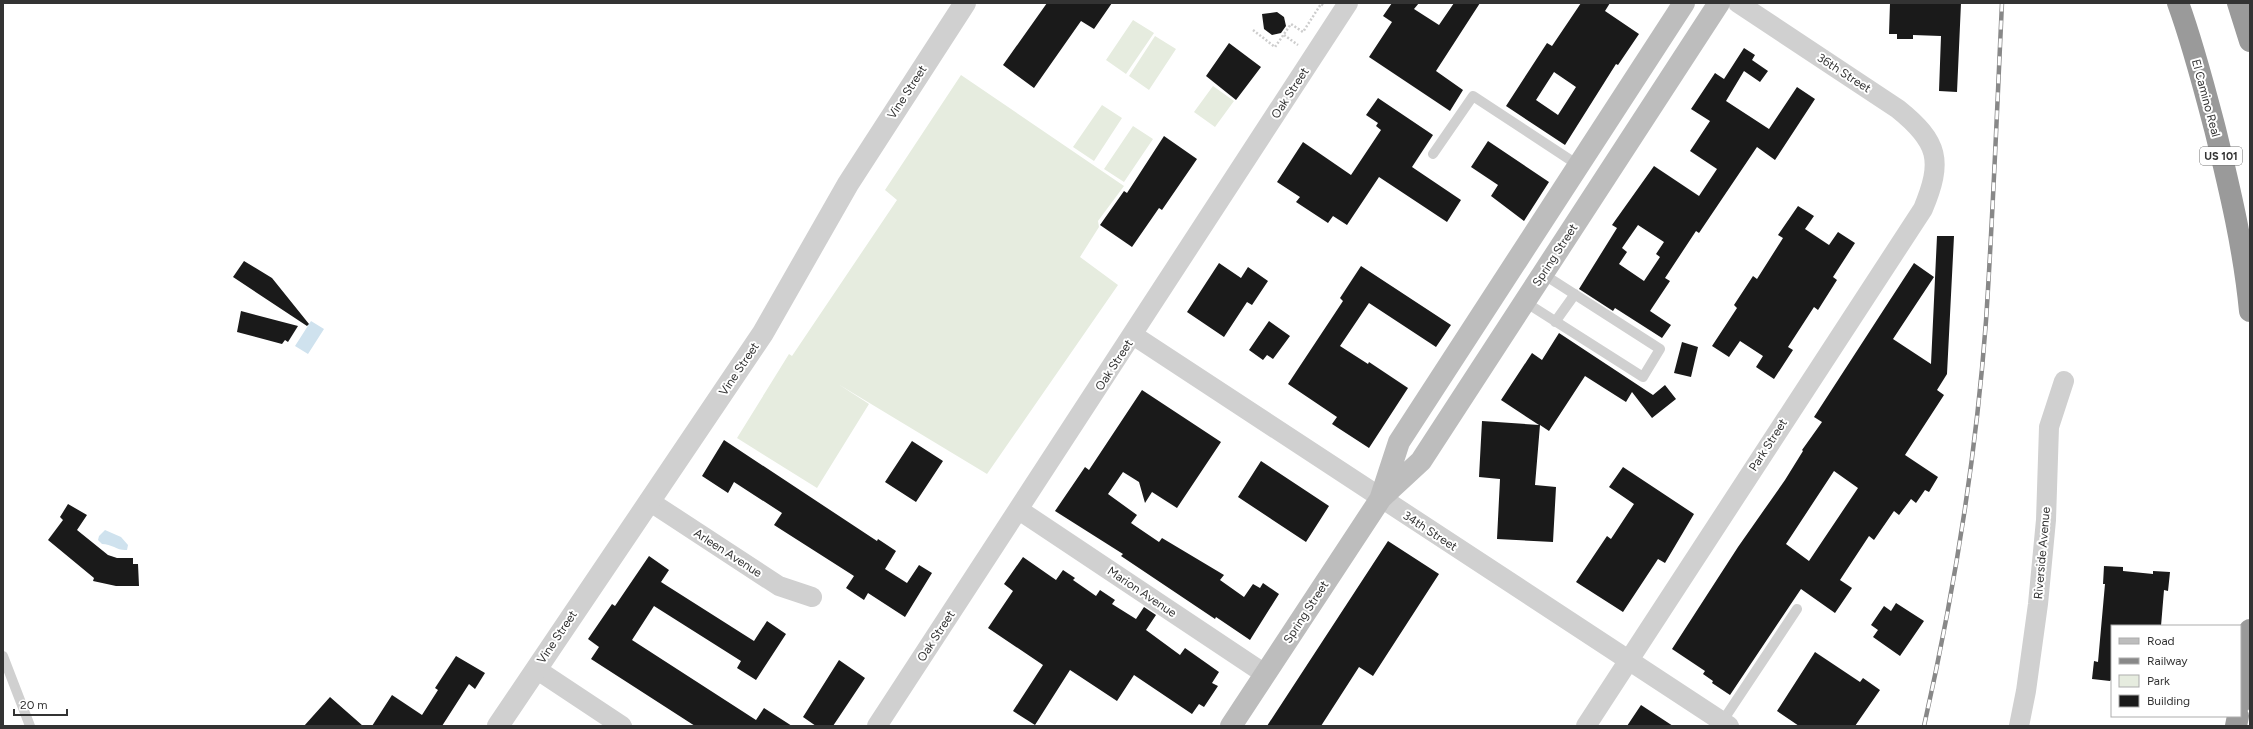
<svg xmlns="http://www.w3.org/2000/svg" width="2253" height="729" font-family="Figtree,sans-serif">
	<rect width="100%" height="100%" fill="#fff"/>
	<path fill="#e6ecdf" d="M1133,20L1154,33L1126,74L1106,60Z
		M1155,36L1176,49L1149,90L1129,76Z
		M961,75L1124,186L1098,221L1099,227L1080,257L1118,285L987,474L838,384L869,404L817,488L737,438L789,354L792,356L897,200L885,190Z
		M1213,86L1234,101L1215,127L1194,112Z
		M1102,105L1122,118L1094,161L1073,147Z
		M1133,126L1153,139L1124,182L1104,169Z"/>
	<path fill="#cfe2ee" d="M311,321L324,329L308,354L295,346Z
		M105,530L121,537L128,545L127,550C118,551 112,544 102,544L98,540L99,536Z"/>
	<path fill="#1a1a1a" fill-rule="evenodd" d="M1047,3H1112L1094,29L1081,21L1034,88L1003,65Z
		M1392,3H1419L1414,9L1439,25L1454,3H1480L1436,71L1463,90L1450,111L1369,57L1392,22L1383,16Z
		M1581,3H1610L1605,11L1639,34L1618,65L1616,64L1565,145L1506,106L1547,43L1552,46ZM1554,72L1576,87L1558,115L1536,100Z
		M1890,3H1961L1957,92L1939,91L1941,36L1913,35V39H1897V34H1889Z
		M1277,12L1284,17L1286,26L1281,33L1272,35L1264,29L1262,14Z
		M1229,43L1261,67L1236,100L1206,76Z
		M1744,48L1755,55L1752,60L1768,71L1760,82L1744,71L1726,101L1769,129L1797,87L1815,99L1775,160L1757,147L1699,233L1696,231L1665,278L1670,281L1650,311L1671,325L1662,338L1615,308L1613,311L1579,289L1617,228L1612,225L1654,166L1699,196L1717,169L1690,151L1710,121L1691,109L1715,73L1724,79ZM1638,225L1664,242L1656,254L1660,257L1644,281L1619,264L1627,252L1622,248Z
		M1378,98L1433,135L1412,167L1461,200L1447,222L1379,177L1347,225L1333,216L1328,223L1296,202L1300,197L1277,182L1303,142L1351,175L1381,130L1376,126L1378,123L1366,115Z
		M1164,136L1197,159L1162,210L1159,208L1132,247L1100,225L1124,191L1127,193Z
		M1488,141L1549,182L1524,221L1491,196L1498,185L1471,167Z
		M1798,206L1814,216L1805,229L1829,245L1838,232L1855,243L1833,277L1837,280L1818,310L1814,307L1788,347L1793,350L1774,379L1756,367L1763,356L1740,341L1729,357L1712,346L1737,308L1734,305L1753,276L1757,279L1783,238L1778,235Z
		M1937,236H1954L1947,374L1937,390L1944,395L1905,455L1938,477L1929,492L1925,490L1916,503L1911,499L1899,515L1894,511L1874,540L1869,536L1840,580L1852,588L1835,613L1801,589L1730,695L1712,683L1713,681L1703,674L1705,671L1672,649L1738,547L1785,480L1803,451L1802,450L1822,422L1814,417L1914,263L1934,277L1893,339L1931,364ZM1834,471L1858,488L1809,561L1786,544Z
		M244,261L272,278L309,324L307,326L233,277Z
		M1219,263L1241,278L1248,267L1268,281L1252,305L1247,302L1224,337L1187,312Z
		M1361,266L1451,325L1436,347L1369,303L1340,346L1368,364L1369,362L1408,388L1369,448L1332,424L1337,417L1288,384L1343,301L1340,298Z
		M241,311L298,326L288,342L285,340L282,344L237,332Z
		M1269,321L1290,336L1273,359L1267,355L1263,360L1249,350Z
		M1559,333L1653,395L1665,385L1676,399L1652,418L1632,392L1626,402L1585,376L1549,431L1540,425L1535,485L1556,487L1553,542L1497,539L1500,479L1479,477L1482,421L1539,425L1501,400L1532,353L1542,360Z
		M1682,342L1698,347L1691,377L1674,373Z
		M1142,390L1221,442L1177,508L1152,492L1145,503L1139,482L1123,472L1108,494L1137,515L1131,523L1159,542L1162,538L1224,575L1220,580L1244,597L1253,584L1260,588L1263,583L1279,594L1250,640L1216,617L1215,619L1121,556L1123,554L1055,511L1085,467L1089,470Z
		M724,440L877,541L878,539L896,551L885,569L907,583L919,565L932,573L905,617L868,593L864,600L846,588L854,576L774,525L782,513L734,482L728,493L702,476Z
		M912,441L943,461L916,502L885,482Z
		M1261,461L1329,506L1306,542L1238,497Z
		M1623,467L1694,514L1665,563L1658,559L1623,612L1576,582L1607,536L1611,539L1634,504L1609,487Z
		M68,504L87,515L77,530L108,555L117,558H133V564H138L139,586H116L93,581L94,578L48,540L63,520L60,517Z
		M1388,541L1439,574L1373,676L1359,667L1321,726H1267Z
		M649,556L669,570L661,582L754,641L767,621L786,634L756,680L737,668L741,661L654,606L632,640L756,720L764,708L792,726H695L591,659L599,647L588,639L612,604L615,606Z
		M1023,557L1056,580L1063,570L1075,578L1073,580L1096,596L1100,590L1115,600L1112,604L1136,619L1144,607L1156,615L1146,630L1180,655L1185,648L1219,672L1212,683L1218,686L1204,707L1199,704L1192,714L1134,675L1117,701L1070,670L1035,725L1013,711L1043,665L988,628L1013,591L1004,584Z
		M2104,566L2123,567V571L2153,574V571L2170,572L2168,591L2164,590L2161,626H2112V679L2110,681L2092,679L2094,661L2098,662L2105,584H2103Z
		M1896,603L1924,621L1900,656L1873,637L1878,630L1871,625L1884,606L1891,611Z
		M1815,652L1860,682L1863,678L1880,690L1855,726H1799L1777,711Z
		M456,656L485,673L475,689L469,684L442,726H372L392,695L422,715L438,690L435,688Z
		M839,660L865,678L833,726H816L803,717Z
		M330,697L363,726H304Z
		M1641,705L1673,726H1627Z"/>
	<g fill="none" stroke-linecap="round" stroke-linejoin="round">
		<path stroke="#cdcdcd" stroke-width="2.5" stroke-dasharray="2 2" stroke-linecap="butt" d="M1253,30L1275,47L1291,24L1303,32L1321,4L1324,6
			M1284,35L1298,45"/>
		<path stroke="#d0d0d0" stroke-width="10" d="M1433,154L1473,96L1578,165
			M1525,302L1643,377L1660,349L1543,274
			M1555,322L1575,294
			M3,656L30,726
			M1722,722L1797,609"/>
		<path stroke="#d0d0d0" stroke-width="20" d="M1133,335L1729,726
			M649,501L779,586L812,597
			M1019,510L1265,674
			M536,669L622,726
			M877,726L1348,3
			M1586,726L1923,209C1943,161 1939,142 1898,109L1738,3
			M2019,726L2026,691L2038,604L2046,520L2049,427L2064,381"/>
		<path stroke="#d0d0d0" stroke-width="22" d="M498,726L763,333L848,184L965,3"/>
		<path stroke="#bdbdbd" stroke-width="22" d="M1381,497L1399,442L1684,3
			M1231,726L1381,498L1421,461L1719,3"/>
		<path stroke="#9a9a9a" stroke-width="22" d="M2178,3C2193,44 2204,87 2215,129C2230,190 2244,249 2250,311
			M2238,3L2250,41
			M2240,703L2250,630
			M2236,726L2238,716"/>
		<g stroke="#888" stroke-width="4.5">
			<path id="rail" d="M1924,726C1954,593 1976,457 1986,321C1993,215 1997,109 2002,3"/>
		</g>
		<use href="#rail" stroke="#fff" stroke-width="3" stroke-dasharray="9" stroke-linecap="butt"/>
	</g>
	<g text-anchor="middle" dominant-baseline="central" stroke-width="4" stroke-linejoin="round" paint-order="stroke">
		<rect fill="#fff" stroke="#707070" stroke-width="1" x="2200" y="147" width="42" height="18" rx="3"/>
		<g font-size="11" font-weight="bold" fill="#333">
			<text x="2221" y="156">US 101</text>
		</g>
		<g font-size="12" fill="#333" stroke="#fff">
			<text transform="translate(1844 73) rotate(33)">36th Street</text>
			<text transform="translate(907 92) rotate(-57)">Vine Street</text>
			<text transform="translate(1290 93) rotate(-57)">Oak Street</text>
			<text transform="translate(2206 98) rotate(75)">El Camino Real</text>
			<text transform="translate(1555 255) rotate(-57)">Spring Street</text>
			<text transform="translate(1114 365) rotate(-57)">Oak Street</text>
			<text transform="translate(739 369) rotate(-56)">Vine Street</text>
			<text transform="translate(1768 445) rotate(-57)">Park Street</text>
			<text transform="translate(1430 531) rotate(33)">34th Street</text>
			<text transform="translate(728 553) rotate(33)">Arleen Avenue</text>
			<text transform="translate(2042 553) rotate(-85)">Riverside Avenue</text>
			<text transform="translate(1142 592) rotate(34)">Marion Avenue</text>
			<text transform="translate(1306 612) rotate(-57)">Spring Street</text>
			<text transform="translate(936 636) rotate(-57)">Oak Street</text>
			<text transform="translate(557 637) rotate(-56)">Vine Street</text>
		</g>
	</g>
	<rect width="2253" height="729" fill="none" stroke="#333333" stroke-width="8"/>
	<rect x="2111" y="625" width="130" height="92" fill="#ffffff" stroke="#adadad"/>
	<rect x="2119" y="638" width="20" height="6" fill="#bdbdbd" stroke="#adadad"/>
	<text x="2147" y="645" font-size="12" fill="#333333">Road</text>
	<rect x="2119" y="658" width="20" height="6" fill="#888888" stroke="#adadad"/>
	<text x="2147" y="665" font-size="12" fill="#333333">Railway</text>
	<rect x="2119" y="675" width="20" height="12" fill="#e6ecdf" stroke="#adadad"/>
	<text x="2147" y="685" font-size="12" fill="#333333">Park</text>
	<rect x="2119" y="695" width="20" height="12" fill="#1a1a1a" stroke="#adadad"/>
	<text x="2147" y="705" font-size="12" fill="#333333">Building</text>
	<path d="M14 709v6h53v-6" fill="none" stroke="#333333" stroke-width="2"/>
	<text x="20" y="709" font-size="12" fill="#333333" stroke="#ffffff" stroke-width="3" paint-order="stroke">20 m</text>
</svg>
